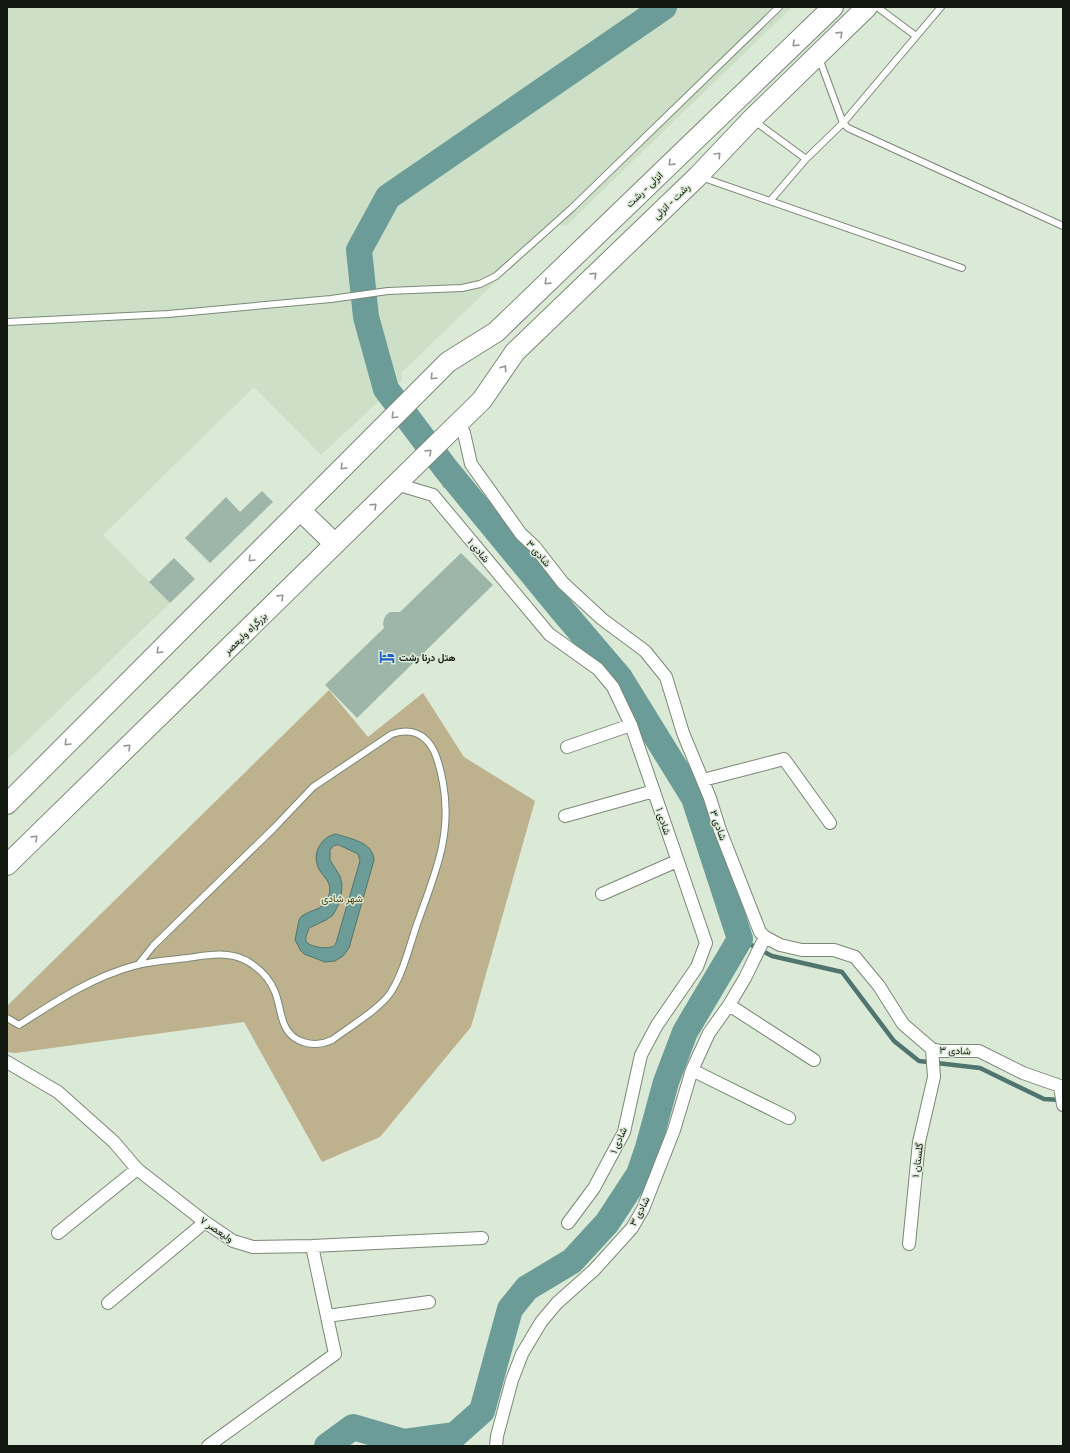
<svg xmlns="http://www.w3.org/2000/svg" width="1070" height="1453" font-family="'Golos Text',Vazirmatn,sans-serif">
	<rect width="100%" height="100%" fill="#dbead7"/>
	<path fill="#cde0c7" d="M7,7H792L566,226L556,224L401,373L402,380L321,455L254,387L103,535L170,603L7,760Z"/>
	<path fill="#beb18e" d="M329,690L368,737L423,693L464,757L535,801L471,1027L380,1137L322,1162L244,1022L15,1053L7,1052V1006Z"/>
	<path fill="#6b9c97" stroke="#50746e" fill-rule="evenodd" d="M336,834C351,839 373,842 374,860L349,948L343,956L335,961L325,962L304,954L301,951L295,940L299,920L301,917C310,909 323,911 328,898C335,880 320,877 317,864C313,851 323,836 336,834ZM336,845H339L358,854L360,861L336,943C334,946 335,946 331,947C326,949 308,947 306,941C305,937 308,932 309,928L326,920L333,915L341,900L342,884L340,876L330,860V850L333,846Z"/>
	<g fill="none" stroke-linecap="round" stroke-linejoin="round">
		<path stroke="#50746e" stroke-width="4.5" d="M740,939L772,956L842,972L894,1041L919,1061L980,1068L1044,1099L1061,1100"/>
		<path stroke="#6b9c97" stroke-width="26" d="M327,1446L353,1427L404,1442L455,1435L482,1411L510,1309L527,1288L572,1261L607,1223L639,1174L648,1148L666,1082L685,1032L740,939L694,798L620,678L562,610L446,469L386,389L366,317L359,250L388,197L664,7"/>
	</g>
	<path fill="#9eb5a9" d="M262,491L273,502L210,563L185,538L226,497L240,512Z
		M461,553L493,585L357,718L325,685L384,628L383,624L384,619L386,615L390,612H400Z
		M174,558L195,579L170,603L149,582Z"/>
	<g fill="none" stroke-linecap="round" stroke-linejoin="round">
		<g stroke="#7b8877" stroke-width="8">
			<path id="service" d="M877,7L916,36
				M819,58L843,123L848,128L1063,226
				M753,120L806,159
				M701,177L962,268
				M770,201L806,159L843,123L941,7
				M7,322L168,314L331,299L388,291L462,288L480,284L496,276L572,208L779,7
				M7,1018L19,1025C56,1001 94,976 137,965C153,961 171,960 188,958C208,955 228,951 247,961C259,968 270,979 275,992C279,1002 280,1014 284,1024C292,1044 315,1048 332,1040C348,1028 381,1008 391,992C403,973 409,948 416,927C433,878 453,837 443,783C441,772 439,762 434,751C425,733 410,728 392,734L313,787L274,828L153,946L138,965"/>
		</g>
		<g stroke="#7b8877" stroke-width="14">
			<path id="minor" d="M459,423L464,433L471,464L521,534L535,547L563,583L602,619L645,651L666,677L683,733L710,798L720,830L760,932L765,937L780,945L802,950H834L855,957L879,986L903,1024L932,1049L940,1051H979L1023,1073L1060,1086L1063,1105
				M396,484L433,495L549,634L598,669L613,687L631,725L706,943L697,967L657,1025L641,1055L624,1132L594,1188L568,1223
				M567,747L631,725
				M703,780L784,759L830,823
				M565,816L654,791
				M602,894L677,861
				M729,1005L814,1060
				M7,1062L58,1092L114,1142L137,1169L205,1222L233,1241L253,1247L312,1246L482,1238
				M692,1070L789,1118
				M58,1233L137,1169
				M909,1244L919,1142L934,1077L932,1049
				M108,1303L205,1222
				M327,1316L429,1302
				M208,1446L335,1354L312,1246
				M496,1446L497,1436L512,1380L522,1354L541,1322L557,1303L594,1270L632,1228L643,1209L674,1130L692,1070L709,1033L729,1005L745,978L765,937"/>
		</g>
		<g stroke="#7b8877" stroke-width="22">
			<path id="trunk" d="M300,510L335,544
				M7,804L448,362L496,332L833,7
				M7,865L482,400L515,352L698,176L752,119L867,7"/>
		</g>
		<path stroke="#8f9a8b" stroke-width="2.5" stroke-dasharray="1 3" stroke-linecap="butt" d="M443,487L462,471"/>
		<use href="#service" stroke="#fff" stroke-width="6"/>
		<use href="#minor" stroke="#fff" stroke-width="12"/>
		<use href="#trunk" stroke="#fff" stroke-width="20"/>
	</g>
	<defs><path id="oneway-chevron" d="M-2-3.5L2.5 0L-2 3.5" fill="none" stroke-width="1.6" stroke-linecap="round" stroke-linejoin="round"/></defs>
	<g stroke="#949793">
		<use href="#oneway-chevron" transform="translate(840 34) rotate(-44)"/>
		<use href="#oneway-chevron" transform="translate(795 44) rotate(136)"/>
		<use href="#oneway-chevron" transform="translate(718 155) rotate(-46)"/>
		<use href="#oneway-chevron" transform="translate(671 163) rotate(136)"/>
		<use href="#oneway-chevron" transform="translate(594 275) rotate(-44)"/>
		<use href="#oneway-chevron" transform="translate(547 282) rotate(136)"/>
		<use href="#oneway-chevron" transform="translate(504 368) rotate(-56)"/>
		<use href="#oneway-chevron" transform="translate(433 377) rotate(135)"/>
		<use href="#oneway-chevron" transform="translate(394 416) rotate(135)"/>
		<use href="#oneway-chevron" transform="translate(429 452) rotate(-44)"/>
		<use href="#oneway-chevron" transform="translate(343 467) rotate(135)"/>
		<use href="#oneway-chevron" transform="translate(374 506) rotate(-44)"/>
		<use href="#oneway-chevron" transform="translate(251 559) rotate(135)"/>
		<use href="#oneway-chevron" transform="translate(281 597) rotate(-44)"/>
		<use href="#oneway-chevron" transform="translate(159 651) rotate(135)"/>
		<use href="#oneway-chevron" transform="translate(67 743) rotate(135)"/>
		<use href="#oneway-chevron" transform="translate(128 747) rotate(-44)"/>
		<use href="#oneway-chevron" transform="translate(35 838) rotate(-44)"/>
	</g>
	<defs>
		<g id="hotel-bare" transform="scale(1.2)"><path d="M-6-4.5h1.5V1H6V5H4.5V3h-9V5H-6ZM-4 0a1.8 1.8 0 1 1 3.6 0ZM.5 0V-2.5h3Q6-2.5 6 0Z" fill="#1c5eca" stroke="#dbead7" stroke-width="2.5" paint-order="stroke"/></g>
	</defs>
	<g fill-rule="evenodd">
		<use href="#hotel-bare" x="387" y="657"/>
	</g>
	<g text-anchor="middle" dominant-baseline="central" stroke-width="3" stroke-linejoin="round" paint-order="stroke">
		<g font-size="10" fill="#121710" stroke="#dbead7">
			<text transform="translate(644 189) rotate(-44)">انزلی - رشت</text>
			<text transform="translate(671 201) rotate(-44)">رشت - انزلی</text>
			<text transform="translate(479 550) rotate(50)">شادی ۱</text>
			<text transform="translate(539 553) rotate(49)">شادی ۳</text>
			<text transform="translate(245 633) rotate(-44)">بزرگراه ولیعصر</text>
			<text transform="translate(664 821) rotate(72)">شادی ۱</text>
			<text transform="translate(719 825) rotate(71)">شادی ۳</text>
			<text transform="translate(955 1050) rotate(2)">شادی ۳</text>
			<text transform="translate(618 1140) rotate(-66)">شادی ۱</text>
			<text transform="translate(917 1160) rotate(-83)">گلستان ۱</text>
			<text transform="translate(639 1211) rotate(-62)">شادی ۳</text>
			<text transform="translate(217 1229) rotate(34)">ولیعصر ۷</text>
		</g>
		<g font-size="10" font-weight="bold" fill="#121710" stroke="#dbead7" text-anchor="start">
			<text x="399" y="657">هتل درنا رشت</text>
		</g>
		<g font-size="10" fill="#504011" stroke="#dbead7">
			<text x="342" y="898">شهر شادی</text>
		</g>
	</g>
	<rect width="1070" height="1453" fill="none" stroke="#121710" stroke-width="16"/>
</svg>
